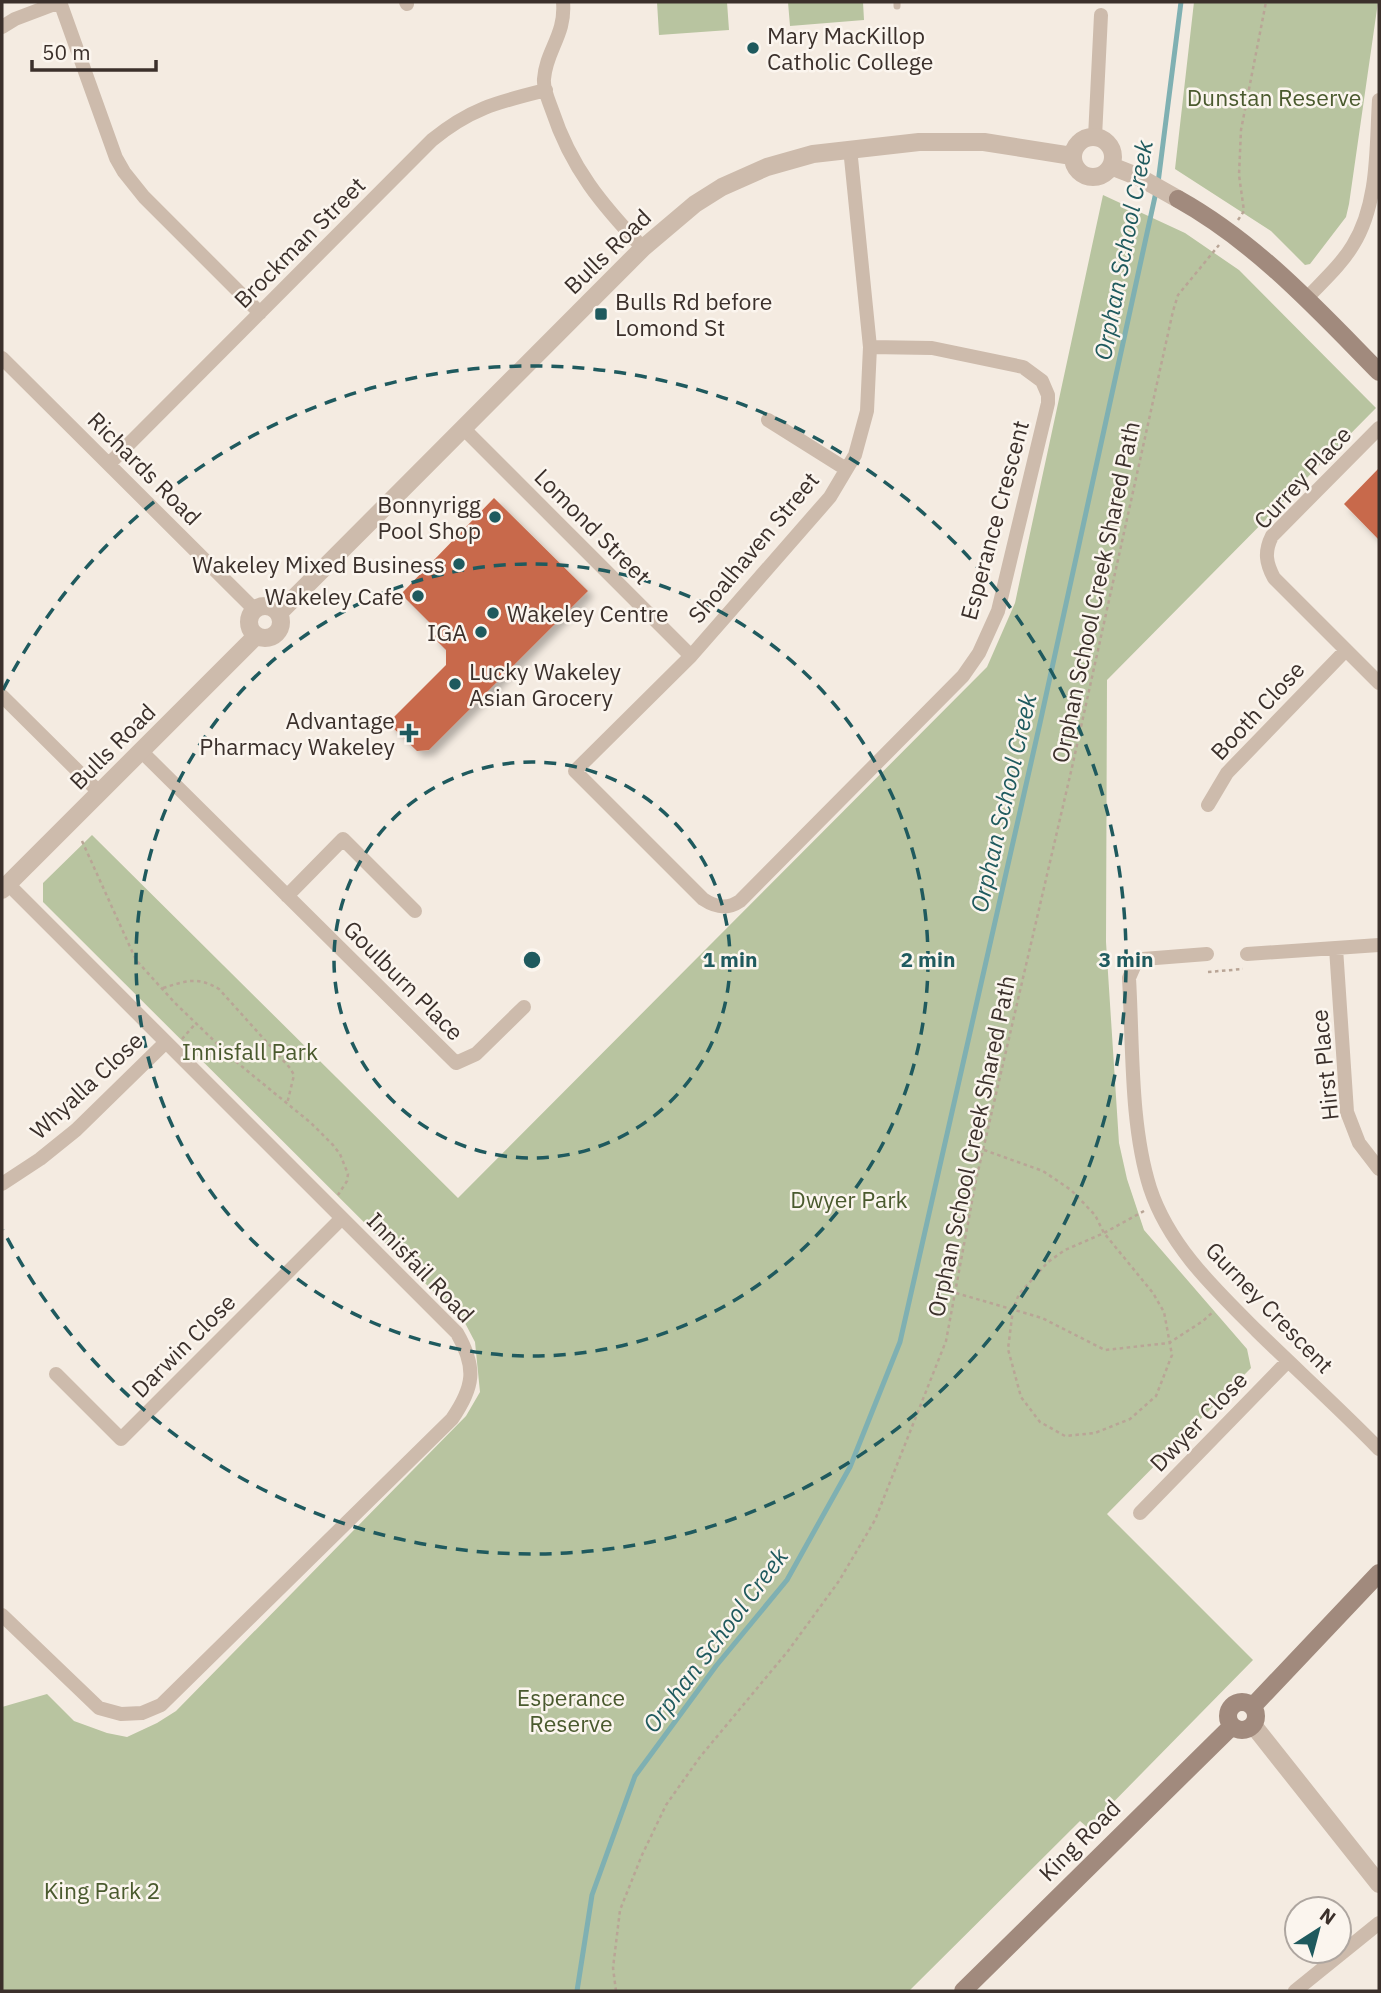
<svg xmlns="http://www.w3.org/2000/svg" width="1381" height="1993" font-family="'IBM Plex Sans',sans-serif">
	<defs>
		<filter id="shadow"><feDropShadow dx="5.5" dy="5.5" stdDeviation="3.5" flood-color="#0004"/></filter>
	</defs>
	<rect width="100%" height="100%" fill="#f4ebe1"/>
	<path fill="#b8c4a0" d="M657,2H727L729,30L659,35Z
		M788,2H863L864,20L790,26Z
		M1194,2H1378L1349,204L1346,217L1310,264L1305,265L1271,231L1175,169Z
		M1103,195L1185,233L1239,270L1376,408L1107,680L1106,942L1119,1143L1127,1179L1144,1230L1247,1349L1251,1368L1107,1514L1253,1660L1088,1828L1080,1821L909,1991H2V1707L47,1694L74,1721L107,1733L127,1737L157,1723L176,1711L466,1416L480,1392L475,1342L465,1323L43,902V883L92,835L458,1198L987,667L1015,603Z"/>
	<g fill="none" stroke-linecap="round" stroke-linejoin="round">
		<path stroke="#7fb0b2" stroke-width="5" d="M1158,183L1181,2
			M577,1991L592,1895L635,1776L716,1666L787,1580L850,1467L900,1342L1040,723L1156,192"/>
	</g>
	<path fill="#c8694b" filter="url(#shadow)" d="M1379,468V540L1344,504Z
		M494,498L588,591L429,750L417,751L388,723L446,665V650L433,637L439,632L401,594Z"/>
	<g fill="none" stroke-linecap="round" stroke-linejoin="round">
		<path stroke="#b9a596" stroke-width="2.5" stroke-dasharray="3.5 3.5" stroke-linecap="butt" d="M1238,220L1244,211L1239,175L1241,130L1266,2
			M82,841L136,960L175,1003L234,1060L311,1123L333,1145L340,1154L348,1174L347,1181L338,1195
			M1208,972L1243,969
			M163,988C186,981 197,976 219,989L290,1068L294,1075L287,1104
			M182,1039L196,1023
			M984,1150L1043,1171L1071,1190L1095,1215L1104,1233L1153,1293L1164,1312L1172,1355L1156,1396L1130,1419L1095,1433L1065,1436L1040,1422L1021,1397L1008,1349L1013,1309L1019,1294L1048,1262L1065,1250L1104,1233L1144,1211
			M956,1293L1042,1318L1105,1350L1169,1343L1203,1321L1214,1311
			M616,1991L613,1968L620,1910L642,1855L666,1805L700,1757L788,1651L839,1581L875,1520L946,1341L976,1180L1073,763L1173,311L1178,295L1219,245"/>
		<path stroke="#cdbbac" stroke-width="7" d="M897,2V6"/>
		<path stroke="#cdbbac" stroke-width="14" d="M60,2L116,158L124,172L144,197L260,313
			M406,2L407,4
			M563,2C566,35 546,50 544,79C543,89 549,101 552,110C571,168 602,205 643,248
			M2,27L15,19L60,2
			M1095,137L1101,15
			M850,148L870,347L867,411L855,455L830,497L691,656L575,771L703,899C715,907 727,910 740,901L963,676L979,653L998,611L1048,403V395L1042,381L1023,367L932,348L870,347
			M1306,299C1323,281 1341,265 1353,245C1379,203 1376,147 1379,100
			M2,358L255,610
			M768,420L846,469
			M463,428L691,656
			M1379,428L1272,536C1264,552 1266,563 1274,578L1379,683
			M109,464L432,140C471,108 498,102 546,90
			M2,696L100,793
			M141,751L456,1063L476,1054L524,1007
			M1208,805L1227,773L1345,651
			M287,896L343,839L415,911
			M1336,948L1347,1112L1359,1143L1379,1169
			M1207,954L1143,959L1136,962L1129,978C1133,1045 1130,1125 1150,1188C1169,1246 1215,1289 1257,1331C1298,1371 1340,1409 1379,1449
			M1247,954L1379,945
			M2,1184L40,1159L76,1130L165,1043
			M56,1374L121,1439L342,1218
			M1140,1513L1288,1361
			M2,1615L99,1708L121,1714L142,1713L161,1705L452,1419C474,1387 477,1368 457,1333L8,884
			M1295,1991L1379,1923"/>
		<path stroke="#cdbbac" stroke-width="18" d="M1073 157a20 20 0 1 1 40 0a20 20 0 1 1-40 0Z
			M1111,166L1139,177L1178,199
			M249 622a16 16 0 1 1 32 0a16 16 0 1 1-32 0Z
			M279,613L643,248L695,204L722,187L767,167L813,154L919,142H984L1072,156
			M2,890L256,636
			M1253,1725L1379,1884"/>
		<path stroke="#a18a7d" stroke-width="18" d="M1178,199C1257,243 1317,309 1379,372
			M1228 1716a14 14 0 1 1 28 0a14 14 0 1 1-28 0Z
			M1253,1706L1379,1573
			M963,1991L1232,1726"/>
	</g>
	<g fill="none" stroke="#1f5a5e" stroke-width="3.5" stroke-dasharray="12 9">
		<circle cx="532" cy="960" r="198"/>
		<circle cx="532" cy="960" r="396"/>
		<path d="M3 690A594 594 0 1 1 3 1230"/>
	</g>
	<g fill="#1f5a5e" stroke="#fbf5ee" stroke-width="2.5">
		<circle cx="753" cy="48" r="7"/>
		<rect x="594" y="307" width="14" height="14" rx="3.5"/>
		<circle cx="495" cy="517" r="7"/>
		<circle cx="459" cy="564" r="7"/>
		<circle cx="418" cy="596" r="7"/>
		<circle cx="493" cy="613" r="7"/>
		<circle cx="481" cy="632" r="7"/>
		<circle cx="455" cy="684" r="7"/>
		<path d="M405.5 722.5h7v7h7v7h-7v7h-7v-7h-7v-7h7z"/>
	</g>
	<g text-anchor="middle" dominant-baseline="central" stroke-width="5" stroke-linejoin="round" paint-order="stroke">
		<g font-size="23" fill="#3b302b" stroke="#fbf5ee" text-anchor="end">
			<text x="767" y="35" text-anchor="start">Mary MacKillop<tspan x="767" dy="26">Catholic College</tspan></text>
			<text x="615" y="301" text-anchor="start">Bulls Rd before<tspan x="615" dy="26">Lomond St</tspan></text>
			<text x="481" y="504">Bonnyrigg<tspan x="481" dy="26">Pool Shop</tspan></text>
			<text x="445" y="564">Wakeley Mixed Business</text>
			<text x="404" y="596">Wakeley Cafe</text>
			<text x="507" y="613" text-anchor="start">Wakeley Centre</text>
			<text x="467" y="632">IGA</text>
			<text x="469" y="671" text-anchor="start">Lucky Wakeley<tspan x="469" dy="26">Asian Grocery</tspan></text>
			<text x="395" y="720">Advantage<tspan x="395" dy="26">Pharmacy Wakeley</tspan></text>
		</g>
		<g font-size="23" fill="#4a5a2e" stroke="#fbf5ee">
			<text x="1274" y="97">Dunstan Reserve</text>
			<text x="250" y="1051">Innisfall Park</text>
			<text x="849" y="1199">Dwyer Park</text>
			<text x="571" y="1697">Esperance<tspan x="571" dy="26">Reserve</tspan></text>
			<text x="102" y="1890">King Park 2</text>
		</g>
		<g font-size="23" fill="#3b302b" stroke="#fbf5ee">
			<text transform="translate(299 242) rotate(-45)">Brockman Street</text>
			<text transform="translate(607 251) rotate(-44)">Bulls Road</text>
			<text transform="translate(145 468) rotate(45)">Richards Road</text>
			<text transform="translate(1302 477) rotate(-47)">Currey Place</text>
			<text transform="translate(994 520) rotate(-75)">Esperance Crescent</text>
			<text transform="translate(593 526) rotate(45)">Lomond Street</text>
			<text transform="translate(753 547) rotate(-50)">Shoalhaven Street</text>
			<text transform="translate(1095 592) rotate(-78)">Orphan School Creek Shared Path</text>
			<text transform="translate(1257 710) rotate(-47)">Booth Close</text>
			<text transform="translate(112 746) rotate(-45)">Bulls Road</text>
			<text transform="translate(404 980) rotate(45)">Goulburn Place</text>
			<text transform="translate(1324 1065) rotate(-96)">Hirst Place</text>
			<text transform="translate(86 1085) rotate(-43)">Whyalla Close</text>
			<text transform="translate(971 1146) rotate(-78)">Orphan School Creek Shared Path</text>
			<text transform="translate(421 1267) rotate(46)">Innisfail Road</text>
			<text transform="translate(1270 1307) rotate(46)">Gurney Crescent</text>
			<text transform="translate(183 1345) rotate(-45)">Darwin Close</text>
			<text transform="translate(1198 1421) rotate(-46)">Dwyer Close</text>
			<text transform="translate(1079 1840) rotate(-45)">King Road</text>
		</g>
		<g font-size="24" font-style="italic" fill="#1f5a5e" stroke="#fbf5ee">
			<text transform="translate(1123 250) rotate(-79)">Orphan School Creek</text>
			<text transform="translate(1003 803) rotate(-77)">Orphan School Creek</text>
			<text transform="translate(715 1640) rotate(-53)">Orphan School Creek</text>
		</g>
	</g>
	<circle cx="532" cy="960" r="10" fill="#1f5a5e" stroke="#fbf5ee" stroke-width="3.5"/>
	<g font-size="21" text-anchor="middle" font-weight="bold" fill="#1f5a5e" stroke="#fbf5ee" stroke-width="5" stroke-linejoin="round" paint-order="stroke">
		<text x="730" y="967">1 min</text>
		<text x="928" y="967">2 min</text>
		<text x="1126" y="967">3 min</text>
	</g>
	<rect width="1381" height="1993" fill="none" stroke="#3b302b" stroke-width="7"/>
	<g transform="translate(1318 1930) rotate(36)"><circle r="33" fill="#fbf5ee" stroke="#aea6a0" stroke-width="2"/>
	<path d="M0-5L12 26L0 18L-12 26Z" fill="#1f5a5e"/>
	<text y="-10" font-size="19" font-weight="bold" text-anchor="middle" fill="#3b302b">N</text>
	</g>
	<path d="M32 60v10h124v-10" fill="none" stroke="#3b302b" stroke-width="3.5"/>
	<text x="42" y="60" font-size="21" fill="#3b302b" stroke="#fbf5ee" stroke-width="5" paint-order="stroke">50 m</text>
</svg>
